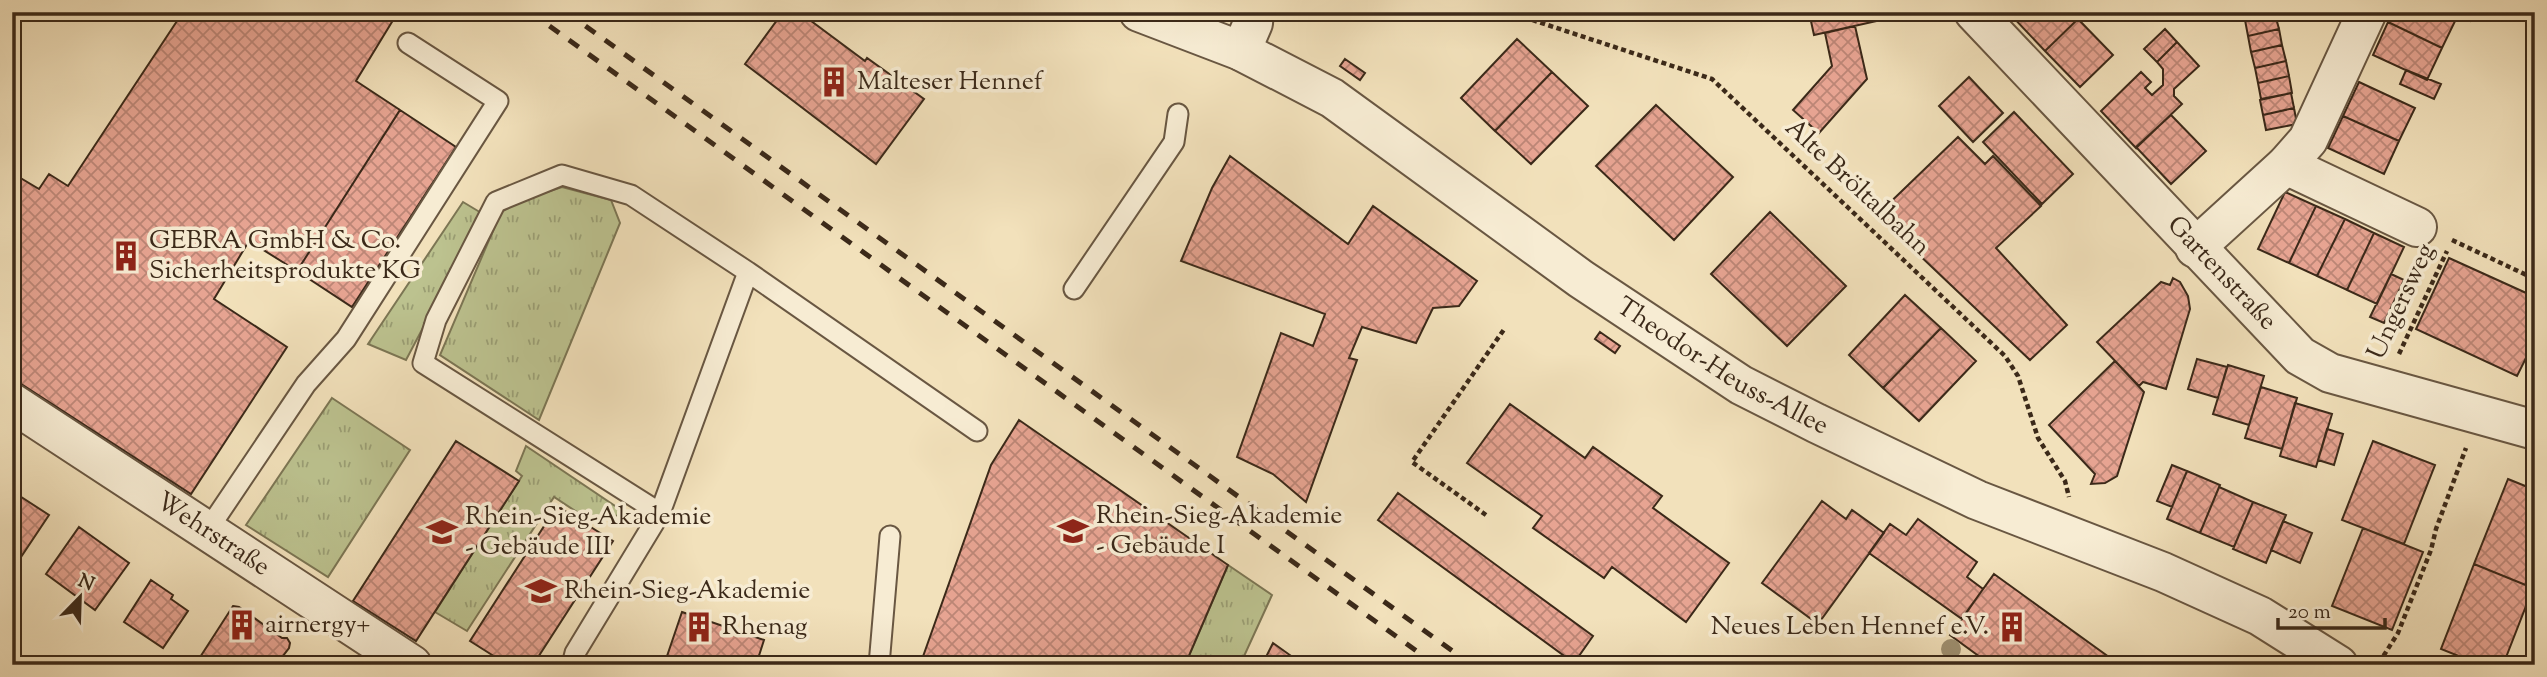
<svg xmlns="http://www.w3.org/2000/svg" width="2547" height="677" font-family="'Sorts Mill Goudy',serif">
	<defs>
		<pattern id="grass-tufts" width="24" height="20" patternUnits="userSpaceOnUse" patternTransform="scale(1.75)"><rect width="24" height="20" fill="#bcc28f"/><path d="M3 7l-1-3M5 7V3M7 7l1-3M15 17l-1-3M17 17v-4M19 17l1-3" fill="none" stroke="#9a9e74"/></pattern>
		<pattern id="building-cross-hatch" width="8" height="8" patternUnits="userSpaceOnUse" patternTransform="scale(1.75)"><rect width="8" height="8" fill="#e7a492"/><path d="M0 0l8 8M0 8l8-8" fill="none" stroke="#bc8676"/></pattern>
	</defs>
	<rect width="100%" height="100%" fill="#f2e1bb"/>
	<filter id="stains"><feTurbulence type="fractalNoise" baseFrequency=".00286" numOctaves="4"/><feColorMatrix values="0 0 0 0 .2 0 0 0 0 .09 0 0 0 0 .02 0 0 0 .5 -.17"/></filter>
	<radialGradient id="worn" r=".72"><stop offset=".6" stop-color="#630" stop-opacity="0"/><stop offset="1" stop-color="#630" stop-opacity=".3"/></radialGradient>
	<path fill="url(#grass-tufts)" stroke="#7c7654" stroke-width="2" d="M562,187L611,200L620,223L539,420L440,355L501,212L525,199Z
		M463,202L483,214L406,360L368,344Z
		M332,398L410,450L328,577L246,525Z
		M526,446L627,514L589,520L554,497L467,631L435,612L522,476L516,471Z
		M1228,565L1272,595L1240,665H1185Z"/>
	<path fill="url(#building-cross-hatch)" stroke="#3b2919" stroke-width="2" d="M183,12H398L356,81L400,110L297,271L249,241L214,299L287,347L191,494L12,378V173L39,189L49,174L68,186Z
		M783,12H799L865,61L867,58L924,99L876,164L745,64Z
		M1809,12H1895L1889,14L1890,18L1814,35Z
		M2012,12H2072L2078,19L2045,51L2010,14Z
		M2243,12H2275V14L2245,20Z
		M2393,12H2451L2458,15L2442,48L2388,22Z
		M2451,12H2475L2470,21Z
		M2275,14L2279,29L2248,36L2245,20Z
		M2078,19L2113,55L2080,87L2045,51Z
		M2388,22L2442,48L2427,80L2373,55Z
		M1855,26L1867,79L1819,133L1793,110L1832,66L1825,33Z
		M2165,29L2177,42L2157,62L2144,49Z
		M2279,29L2282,45L2251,52L2248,36Z
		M1517,39L1552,72L1495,131L1461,98Z
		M2177,42L2199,66L2174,89V96L2182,104L2136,148L2101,111L2141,72L2151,82L2145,88L2152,95L2163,85V69L2157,62Z
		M2282,45L2286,61L2255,68L2251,52Z
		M1345,59L1365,73L1360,80L1340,66Z
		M2286,61L2289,76L2258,83L2255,68Z
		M2406,70L2441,84L2434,99L2400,84Z
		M1552,72L1588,106L1531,164L1495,131Z
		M2289,76L2292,93L2261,99L2258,83Z
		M1969,77L2003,113L1973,142L1939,106Z
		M2359,82L2415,108L2399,141L2343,116Z
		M2291,93L2294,108L2263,115L2260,100Z
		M1656,105L1733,177L1674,240L1596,166Z
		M2294,108L2297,124L2266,130L2263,115Z
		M400,110L456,147L352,307L297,271Z
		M2014,112L2073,174L2042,204L1983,142Z
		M2171,115L2206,151L2171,184L2136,147Z
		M2343,116L2399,141L2384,174L2328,148Z
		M1958,137L1985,164L1993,156L2041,206L1996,248L2067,325L2030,360L1877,215Z
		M2535,139V159L2527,155Z
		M1230,156L1348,244L1373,206L1477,281L1459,306L1433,308L1416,343L1362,327L1349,358L1357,360L1306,502L1273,474L1237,457L1281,333L1313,346L1325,314L1181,261L1212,188Z
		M2285,192L2316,206L2289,263L2258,249Z
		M2316,206L2345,219L2317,276L2289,263Z
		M1770,212L1846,286L1787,346L1711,274Z
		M2345,219L2374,233L2347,290L2317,276Z
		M2374,233L2404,247L2377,304L2347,290Z
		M2449,258L2535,297V340L2517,376L2416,329Z
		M2391,274L2404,280L2384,323L2370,317Z
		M2173,278L2180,282L2188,296L2190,309L2166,389L2143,382L2139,386L2097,342L2161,282L2170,285Z
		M1905,295L1941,328L1883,388L1849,355Z
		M1941,328L1976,361L1919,421L1883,388Z
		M1600,332L1620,346L1615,353L1595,339Z
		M2197,359L2227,367L2218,398L2188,389Z
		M2115,361L2144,392L2117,476L2105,483L2091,484L2095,474L2049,425Z
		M2228,365L2264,376L2249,425L2213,414Z
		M2261,387L2297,398L2282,449L2245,438Z
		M2295,403L2332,414L2316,467L2280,456Z
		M1510,404L1585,458L1593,447L1662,496L1653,508L1729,563L1686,622L1612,567L1604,578L1533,528L1542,516L1467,463Z
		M1019,420L1228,565L1185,665H920L991,465Z
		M2327,429L2343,434L2334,465L2318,460Z
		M456,441L519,481L416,641L353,601Z
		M2373,441L2435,465L2404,544L2342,520Z
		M2172,465L2187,471L2172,507L2157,501Z
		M2187,471L2220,485L2200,533L2167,519Z
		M2508,479L2535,490L2533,588L2474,564Z
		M2219,487L2253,502L2234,547L2200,533Z
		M12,491L49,515L13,569H12Z
		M1398,493L1593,636L1574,663L1378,520Z
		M1822,501L1846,519L1852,510L1884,533L1818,624L1762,583Z
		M2253,502L2286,515L2266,563L2233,549Z
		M557,506L613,541L533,665H508L470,641Z
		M1918,519L1977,562L1967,577L1983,589L1962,619L1869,553L1890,524L1906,535Z
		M2283,521L2312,533L2300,563L2271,550Z
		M79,527L129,563L95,610L46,574Z
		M2363,528L2423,552L2392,630L2332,606Z
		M2474,564L2533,588L2503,665H2481L2441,649Z
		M1994,574L2120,665H1991L1950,635Z
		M151,580L173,595L171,599L188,611L163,648L124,622Z
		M233,606L239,607L282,638H287L290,643L289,648L276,665H195Z
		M682,612L764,640L756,665H742L718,657L715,665H664Z
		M1273,643L1294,658L1291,665H1262Z"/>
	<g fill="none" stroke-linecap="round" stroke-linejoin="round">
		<g stroke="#695742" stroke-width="23">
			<path id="service" d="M748,272L977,431
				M1074,289L1174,142L1178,114
				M207,531L306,384L346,339L498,101L408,43
				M572,665L575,653L660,513L748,272L631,195L562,175L496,202L436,320L423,363L660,513
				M879,665L890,536"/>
		</g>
		<g stroke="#695742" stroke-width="42">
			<g id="minor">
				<path id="s1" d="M1974,12L2300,356L2330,373L2535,430"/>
				<path d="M1241,51L1253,23L1254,12"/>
				<path d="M2286,165L2417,227"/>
				<path d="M2195,248L2286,165L2308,140L2367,12"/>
				<path id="s2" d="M12,403L412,665"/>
			</g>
		</g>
		<g stroke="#695742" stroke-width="42">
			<g id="tertiary">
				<path id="s3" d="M1139,12L1241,51L1332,98L1581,279L1741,385L1816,423L1977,500L2163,572L2260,616L2338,665"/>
			</g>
		</g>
		<path stroke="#3b2919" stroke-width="4.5" stroke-dasharray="5 3.5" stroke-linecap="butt" d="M1508,12L1712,79L2005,356L2018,376L2038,438L2065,481L2069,497
			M2452,240L2535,279
			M2399,354L2447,251
			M1486,515L1412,462L1505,328
			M2379,663L2398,633L2431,550L2436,529L2466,448"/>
		<use href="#service" stroke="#f7ecd3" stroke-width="19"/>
		<use href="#minor" stroke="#f7ecd3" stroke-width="38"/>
		<use href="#tertiary" stroke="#f7ecd3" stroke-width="38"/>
		<path stroke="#3b2919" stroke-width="5" stroke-dasharray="12 12" stroke-linecap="butt" d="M530,12L1436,665
			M566,12L1472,665"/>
	</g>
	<circle fill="#9f9172" cx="1951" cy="649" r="10"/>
	<defs>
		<g id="building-bare" transform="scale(2.415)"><path d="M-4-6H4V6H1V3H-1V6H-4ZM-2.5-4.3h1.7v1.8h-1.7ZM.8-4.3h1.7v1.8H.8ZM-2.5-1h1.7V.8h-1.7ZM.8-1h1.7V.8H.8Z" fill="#8f2418" stroke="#f7ecd3" stroke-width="2.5" paint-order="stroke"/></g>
		<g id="school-bare" transform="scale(2.415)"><path d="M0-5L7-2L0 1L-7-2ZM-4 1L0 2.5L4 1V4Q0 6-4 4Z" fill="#8f2418" stroke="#f7ecd3" stroke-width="2.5" paint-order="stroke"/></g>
	</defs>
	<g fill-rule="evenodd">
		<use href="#building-bare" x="834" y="82"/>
		<use href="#building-bare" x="126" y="256"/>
		<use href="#school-bare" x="1073" y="531"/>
		<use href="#school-bare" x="442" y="532"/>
		<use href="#school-bare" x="541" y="591"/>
		<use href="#building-bare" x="242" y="625"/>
		<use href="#building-bare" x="699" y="627"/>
		<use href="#building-bare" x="2012" y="627"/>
	</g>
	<g text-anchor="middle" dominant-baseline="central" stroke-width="7" stroke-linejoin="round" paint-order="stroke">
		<g font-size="26" fill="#3b2919" stroke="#f7ecd3" text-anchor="start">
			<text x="857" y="82">Malteser Hennef</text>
			<text x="149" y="241">GEBRA GmbH &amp; Co.<tspan x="149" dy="30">Sicherheitsprodukte KG</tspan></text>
			<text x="1096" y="516">Rhein-Sieg-Akademie<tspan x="1096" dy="30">- Gebäude I</tspan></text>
			<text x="465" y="517">Rhein-Sieg-Akademie<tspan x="465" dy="30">- Gebäude III</tspan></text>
			<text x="564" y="591">Rhein-Sieg-Akademie</text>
			<text x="265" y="625">airnergy+</text>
			<text x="722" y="627">Rhenag</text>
			<text x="1989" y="627" text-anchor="end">Neues Leben Hennef e.V.</text>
		</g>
		<g font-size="26" fill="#3b2919" stroke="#f7ecd3">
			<text transform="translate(1857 188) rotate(43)">Alte Bröltalbahn</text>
			<text stroke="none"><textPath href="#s1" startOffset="360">Gartenstraße</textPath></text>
			<text transform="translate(2402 302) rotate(-65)">Ungersweg</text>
			<text stroke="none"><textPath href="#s3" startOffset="686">Theodor-Heuss-Allee</textPath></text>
			<text stroke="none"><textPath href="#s2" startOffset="240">Wehrstraße</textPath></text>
		</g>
	</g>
	<rect width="2547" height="677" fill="none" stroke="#f2e1bb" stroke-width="42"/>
	<rect x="14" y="14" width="2519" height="649" fill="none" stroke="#3b2919" stroke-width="3.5"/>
	<rect x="21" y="21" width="2505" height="635" fill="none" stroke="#3b2919" stroke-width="2"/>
	<g transform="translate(80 597) rotate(23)" stroke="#f7ecd3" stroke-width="5" paint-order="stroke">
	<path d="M0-5L12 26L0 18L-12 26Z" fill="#3b2919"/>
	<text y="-10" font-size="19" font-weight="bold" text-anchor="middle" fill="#3b2919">N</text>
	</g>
	<path d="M2278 618v10h107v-10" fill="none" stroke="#3b2919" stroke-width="3.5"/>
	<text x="2288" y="618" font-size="21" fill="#3b2919" stroke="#f7ecd3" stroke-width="5" paint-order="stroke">20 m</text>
	<rect width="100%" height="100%" filter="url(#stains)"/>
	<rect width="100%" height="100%" fill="url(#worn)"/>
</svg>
